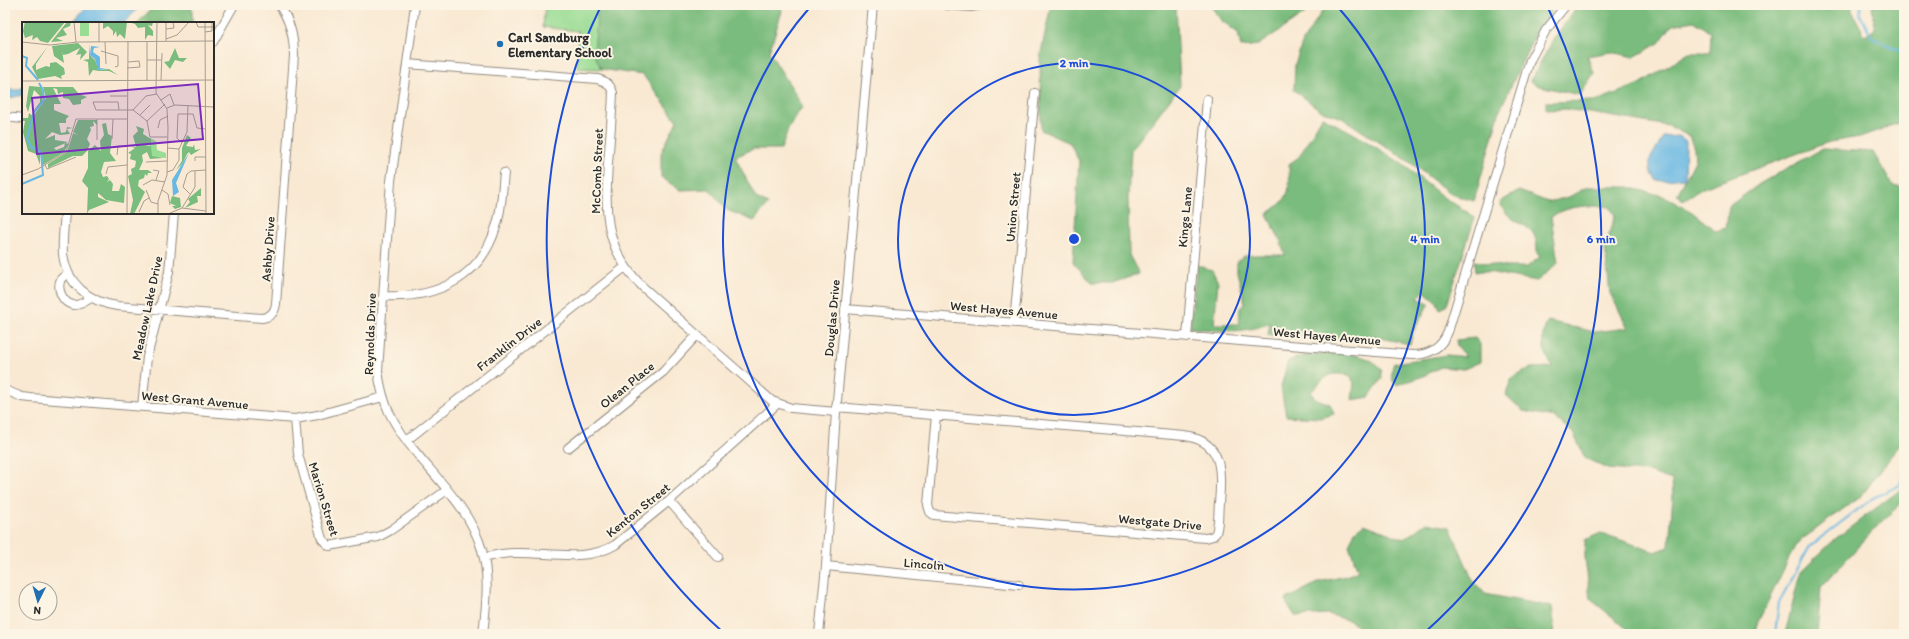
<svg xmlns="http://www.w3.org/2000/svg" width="1909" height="639" font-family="Itim,sans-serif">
	<rect width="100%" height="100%" fill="#fcf5e5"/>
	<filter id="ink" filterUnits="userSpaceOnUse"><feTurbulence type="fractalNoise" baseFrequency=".025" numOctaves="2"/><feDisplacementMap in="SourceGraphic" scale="8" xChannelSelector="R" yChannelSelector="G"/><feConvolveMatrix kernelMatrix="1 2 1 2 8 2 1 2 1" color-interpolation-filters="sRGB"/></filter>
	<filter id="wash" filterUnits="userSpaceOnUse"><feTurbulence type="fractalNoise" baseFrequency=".012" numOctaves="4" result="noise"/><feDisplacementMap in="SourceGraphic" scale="16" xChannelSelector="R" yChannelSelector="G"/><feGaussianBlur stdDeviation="0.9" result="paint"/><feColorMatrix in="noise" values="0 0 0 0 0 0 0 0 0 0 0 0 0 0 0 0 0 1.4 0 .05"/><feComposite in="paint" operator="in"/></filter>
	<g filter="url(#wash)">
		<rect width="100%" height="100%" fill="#f9e9d3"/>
		<path fill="#99dc93" stroke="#62845f" d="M545,5H607L601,69L577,68L578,31L543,27Z"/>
		<path fill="#7abc7d" stroke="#527454" d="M155,5H192V23H138Z
			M598,5H779L782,11L769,52L795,93L802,107L789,127L781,149H753L735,157L756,198L768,204L754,221L727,210L709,189L680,190L661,177V153L677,121L643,75L601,69L594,53Z
			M1051,5H1176L1180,86L1131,150L1128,197L1129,255L1139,274L1112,283H1092L1073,262L1079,161L1070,143L1041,130L1040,57Z
			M1210,5H1309L1304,14L1258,45L1241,47L1238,33L1221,20Z
			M1326,5H1556L1532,41L1500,110L1474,201L1451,194L1411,163L1342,118L1320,110L1294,90L1295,64L1303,41Z
			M1580,5H1852V11L1865,36L1875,29L1872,5H1904V121L1860,137L1829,142L1703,188L1683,200L1677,195L1695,161L1694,148L1689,136L1669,126L1566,109L1546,110V102L1596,101L1640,84L1689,53H1710L1711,32L1694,21L1672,25L1659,43L1634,57L1611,52L1587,56L1594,73L1580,95L1539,86L1530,81L1555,37L1576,8Z
			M1322,117L1353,133L1401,163L1443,197L1475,217L1447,305L1440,310L1437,302L1424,291L1417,298L1429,303L1413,332L1410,344L1375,337L1349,339L1268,335L1270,323C1241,335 1220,330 1190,328L1197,265L1212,270L1218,282L1214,324H1239L1240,308L1245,303L1237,272V261L1246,255H1285L1280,240L1267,214C1291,198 1290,192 1289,164L1299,157Z
			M1822,149L1873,152L1892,185L1904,187V433L1902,441L1862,495L1796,544L1757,624V634H1631L1619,622L1590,599L1585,557V540L1601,533L1655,552L1669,547L1673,496L1672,480L1648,472L1608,469L1585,458L1573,433L1554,417L1523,411L1506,395L1511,379L1531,368L1552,367C1544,350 1538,340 1548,321L1595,332L1628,328L1610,293L1605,249L1615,215L1610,207C1588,205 1569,205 1551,217L1558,263L1537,281L1488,272H1475L1474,261L1506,267H1527L1540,257L1537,253C1538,223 1521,229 1506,213C1503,210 1501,205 1500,202L1519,191L1548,202L1569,197L1587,187H1628L1663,196L1692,212L1716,231L1726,228L1729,206L1761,183Z
			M1475,338L1480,344V362L1464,369L1441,367L1421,377L1396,385C1390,379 1391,370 1394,363L1447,355L1466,357L1457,347L1456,340Z
			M1310,354C1335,354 1362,349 1381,368L1382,378L1369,397L1352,400L1354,383L1351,377C1330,369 1326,377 1311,392L1314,398L1330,404L1334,414L1321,418L1286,416L1281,387L1288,361Z
			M1904,487V501L1881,522L1821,587L1817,634H1785L1800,573L1835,539Z
			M1426,523L1450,527L1472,579L1485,594L1552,607L1554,623L1553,634H1366L1351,621L1328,614L1295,616L1285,600L1319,582L1346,576L1358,571L1349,545L1355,531L1364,524L1404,539Z"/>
		<path fill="#69b8e3" stroke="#4a7287" d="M88,5H141L124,23H72Z
			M23,87V95L5,99V90H18Z
			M1679,136L1686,141L1685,178L1657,181L1651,172L1649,161L1663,137Z"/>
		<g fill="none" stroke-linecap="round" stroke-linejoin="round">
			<path stroke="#69b8e3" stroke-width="2" d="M1861,5L1860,14L1872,38L1904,52
				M1775,634L1779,602L1810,546L1873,498L1900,485L1904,469"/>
		</g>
	</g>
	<g filter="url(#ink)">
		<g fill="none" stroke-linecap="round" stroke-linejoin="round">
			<g stroke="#928a7f" stroke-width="10">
				<path id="minor" d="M415,5L391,181L378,371C380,385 383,399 389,412C413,462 466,495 482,550C490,578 486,606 483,634
					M946,5L971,7L981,5
					M213,42L234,5
					M407,64L597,79C606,81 610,84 613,93C612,116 610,140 608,163C605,214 604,250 644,288L772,401L791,408L836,412
					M5,117L23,119
					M65,213C64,226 62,240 63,254C66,283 89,302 117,306L262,318C271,317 275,312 276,304L294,55C294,37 290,20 279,5
					M68,273C66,275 63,277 61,279C56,289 63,303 73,305C80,306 86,301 91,298
					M383,296C434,299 480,280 496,227C502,210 502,191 504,173
					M845,309L1413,355C1430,355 1441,348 1448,332L1530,60L1546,30L1566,5
					M1014,323L1035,93
					M1187,337L1207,99
					M5,390L22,397L31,398L295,419L318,415L383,397
					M142,407L147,357L169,272L174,213
					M836,407L1185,436C1223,441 1222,472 1219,503C1218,513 1219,524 1216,533L1213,536L1206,538L934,515L930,512L928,505L936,415
					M295,419L298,454L322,539L329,546L378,537L391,530L447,490
					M407,440L625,267
					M568,448L663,372L697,335
					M669,501L718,557
					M484,558C528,543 576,568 615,545L669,501L777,404
					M826,566L1019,585
					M819,634L826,566L836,412L873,5"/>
			</g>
			<use href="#minor" stroke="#fff" stroke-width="8"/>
		</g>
	</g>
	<g fill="none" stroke="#1d4ed8" stroke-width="2">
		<circle cx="1074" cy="239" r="176"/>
		<path d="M1337 6A351 351 0 1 1 811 6"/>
		<path d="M725 634A527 527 0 0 1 600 8M1548 8A527 527 0 0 1 1423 634"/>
	</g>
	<circle fill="#1f6fb2" stroke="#fcf5e5" stroke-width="1.5" cx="500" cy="44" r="4"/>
	<g text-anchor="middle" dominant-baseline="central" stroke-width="4" stroke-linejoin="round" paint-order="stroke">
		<g font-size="13" font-weight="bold" fill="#2b2b2b" stroke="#fcf5e5" text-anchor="start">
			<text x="508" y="37">Carl Sandburg<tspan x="508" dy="15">Elementary School</tspan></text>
		</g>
		<g font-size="13" fill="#2b2b2b" stroke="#fcf5e5">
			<text transform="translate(597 171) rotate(-88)">McComb Street</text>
			<text transform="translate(1013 207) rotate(-85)">Union Street</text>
			<text transform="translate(1185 217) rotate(-85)">Kings Lane</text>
			<text transform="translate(268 249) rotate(-86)">Ashby Drive</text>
			<text transform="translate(147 308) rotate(-78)">Meadow Lake Drive</text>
			<text transform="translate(1004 310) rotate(5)">West Hayes Avenue</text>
			<text transform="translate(832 318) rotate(-85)">Douglas Drive</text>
			<text transform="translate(370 334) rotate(-88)">Reynolds Drive</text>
			<text transform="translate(1327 336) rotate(5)">West Hayes Avenue</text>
			<text transform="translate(509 344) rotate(-38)">Franklin Drive</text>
			<text transform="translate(627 385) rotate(-39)">Olean Place</text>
			<text transform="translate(195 400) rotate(5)">West Grant Avenue</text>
			<text transform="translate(324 499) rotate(73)">Marion Street</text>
			<text transform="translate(638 510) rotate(-39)">Kenton Street</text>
			<text transform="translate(1160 522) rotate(5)">Westgate Drive</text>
			<text transform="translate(924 564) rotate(5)">Lincoln</text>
		</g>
	</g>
	<g transform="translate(22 22)">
		<rect width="192" height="192" fill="#f9e9d3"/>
		<path d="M58,0H67V14H58ZM128,116L134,119L135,128L144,131V136L128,135Z" fill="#99dc93"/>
		<path d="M3,0H43L26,21L18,19L15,15L10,18L11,13L3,16L1,9ZM45,0H49L48,4L41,7L45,13L34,16L41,19L29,20ZM81,0H105L103,17L98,12L95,15L94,9L91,14V9L86,4L81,7ZM106,0H131L130,4L126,3L131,9V14L126,13L123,18V5L116,6L113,2ZM56,21L65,30L58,38L59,32L54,33L58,26L46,32L41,33L40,29L42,41L32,34L30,24ZM67,22L68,33L73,38L77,48L87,47L96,53L87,49H77L71,48L67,54L66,40L61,38L67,37ZM26,24L14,42V48L24,44L28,45V41L34,40L42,46L43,52L55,53L43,52L39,54L40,57L33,54L16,57L10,45ZM153,26L157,36H165L161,40L153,38L148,47L142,40L147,39ZM7,64L19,65L21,72L20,81L10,91L18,80V74L12,68L6,90L4,84ZM21,65H51L57,72L65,75L59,78V82L51,83L47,77L41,76V70L36,72L35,67L31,66L39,82H32V88L47,94L44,97V101H37L39,111L44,110L45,105L51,106L45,107L48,112L38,113L30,110L23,117L33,113V118L46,120L32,126L34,128L42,125L43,121L47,122L41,131L21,143L18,129V143L14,132L6,129L1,110L3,99H0V96H6L7,91L11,94L6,113L12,93L24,76ZM56,98H75V103L71,99L72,104L68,105L69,108L65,117L68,122L65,129L60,134H51L26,146V142L45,130L51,111L56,113L51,110ZM84,101L86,112L90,114L88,131L94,139L82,140L79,150L81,155L85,154L87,157L85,160L88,158L91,162L90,169H97L99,162L103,165L102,181L84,178L76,171V175L87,180L67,188L65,192L66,166L60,159L66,146V129L73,123L79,129L78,119L82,113L80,102ZM114,104L122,107L121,112L129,117V123H122L129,124L130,134L141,136L128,137L125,130L120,133L121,139L117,148H126L130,151H126L125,154L123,152L122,156L117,158L116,164L123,170L112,192H108L111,178L106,154L110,152L109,147L113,145L114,139L108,137L109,132L106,131L113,126L107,124L114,125L111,114L116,109ZM165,113L169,116L164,124L171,125L172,122L173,128L179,127L169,133L167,130L165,132L161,141L154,148L160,139V126ZM179,166V174H175L176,180L163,186L168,180L166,177ZM150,174L158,176L159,185L153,187L150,184H154L148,181Z" fill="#7abc7d"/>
		<path d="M69,24L78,25L72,26L71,30L78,35V46L85,47L76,48L73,37L68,33ZM167,131L154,161L157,170L151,174L150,158Z" fill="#69b8e3"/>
		<path fill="none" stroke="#69b8e3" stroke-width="2" d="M0,34L5,36L4,44L16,58M0,162L21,153L19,130L9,125L5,117L12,90L22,78L21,68L17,61"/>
		<path fill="none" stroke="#a79d90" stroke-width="1" d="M52,0L54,20M135,0L134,71L145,87L146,105L145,153L136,179V192M144,0V19M174,0L176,5H192M183,0L184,192M144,7L152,6L151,0M183,10L190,9V0M144,17L155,13L167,0M0,20L28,23L56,20L192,19M77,20V0M83,20L84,42M79,29L96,34V44L93,45M125,38H139M105,46L118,45L117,39L106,40M125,58V19M139,58L140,31M0,59L192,58M88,74H105M139,78L148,72L152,83M145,86L153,83L192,85M97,88L96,80H71L74,88H105M105,88H111L125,99L128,115H145M111,88L124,74L135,72M118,93L128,83M75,97V118M125,99L143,82M136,106L138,98L146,94M90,117L91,97M160,121L155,116L156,92H171L175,106L184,107M145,126L157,127M95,133L96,124H105M173,139V135H184M124,140L145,139M23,143L25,147L54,135M131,148L137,149L134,158M145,150L151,148L157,138V127L165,110L166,83M84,152L86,145L105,143M0,153L16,147L44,130L54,97H105M121,163L130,158L143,160M124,168L129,180L136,182M140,168L146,172L148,183M168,172L161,165L165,152L169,149L184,148M160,186L173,165V149M117,190L122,179L127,176M105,192L106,19M146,192L160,186L184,189"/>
		<path fill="#7b2cbf" fill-opacity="0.15" stroke="#7b2cbf" stroke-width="2" d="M176,62L181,117L15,132L10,76Z"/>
		<rect width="192" height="192" fill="none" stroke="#2b2b2b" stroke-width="2"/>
	</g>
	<circle cx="1074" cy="239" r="6" fill="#1d4ed8" stroke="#fcf5e5" stroke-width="2"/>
	<g font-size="12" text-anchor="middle" font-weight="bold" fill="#1d4ed8" stroke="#fcf5e5" stroke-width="4" stroke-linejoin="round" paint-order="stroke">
		<text x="1074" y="67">2 min</text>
		<text x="1425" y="243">4 min</text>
		<text x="1601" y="243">6 min</text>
	</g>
	<rect width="1909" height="639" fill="none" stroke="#fcf5e5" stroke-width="20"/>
	<g transform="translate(38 601) rotate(185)"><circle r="19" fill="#fcf5e5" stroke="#a8a49b"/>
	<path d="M0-3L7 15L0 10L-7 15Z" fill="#1f6fb2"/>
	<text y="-6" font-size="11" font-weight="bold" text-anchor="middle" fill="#2b2b2b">N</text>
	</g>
</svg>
